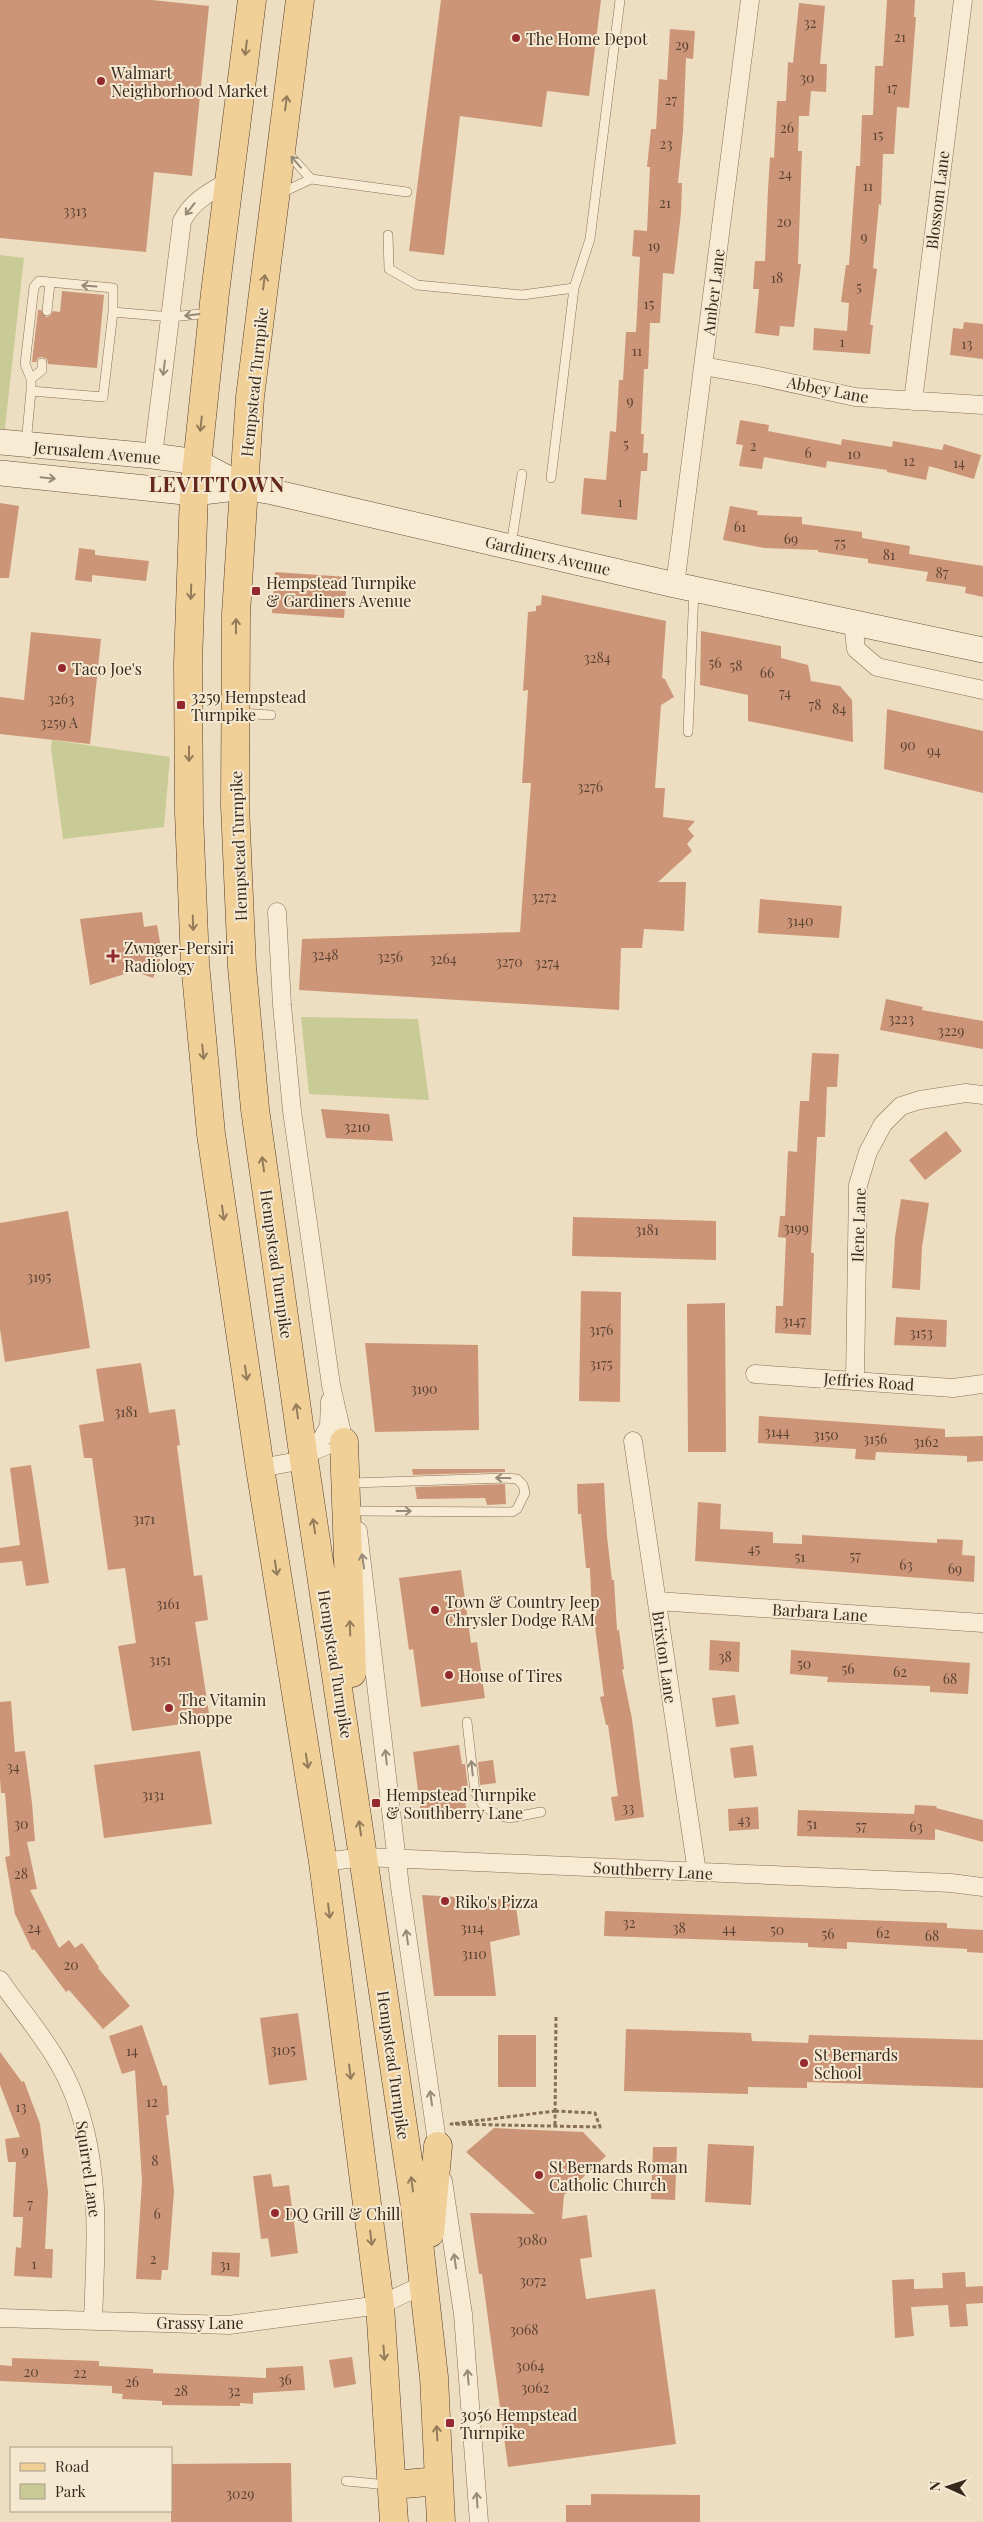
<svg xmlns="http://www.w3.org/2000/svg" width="983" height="2522" font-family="'Playfair Display',serif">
	<rect width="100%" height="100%" fill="#eddec1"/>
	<path fill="#c8cb95" d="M0,255L24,258L4,436H0Z
		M52,740L170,757L164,827L63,839L51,748Z
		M301,1017L418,1019L429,1100L309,1094Z"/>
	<path fill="#cc9577" d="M0,0H152L209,6L192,176L154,172L146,252L0,238Z
		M441,0H601L589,96L547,91L542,127L460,116L444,255L409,251Z
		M887,0H915L914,17H916L909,108L897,107L894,154H883L881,205L879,204L873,268L877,269L870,325H873L870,354L813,350L814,328L847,331L849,303L841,302L846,265H849L856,166H860L862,115H873L875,66H883Z
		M799,3L825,6L820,64H827L826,92L811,91L809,116H799L798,151H802L798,264H801L794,327L780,326L779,336L755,333L759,289H753L755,261H765L768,189L770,157L774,158L777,101H786L788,62L793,63Z
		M670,29L695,31L693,59L686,58L683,132L678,183H682L681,213L674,274L663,273L660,323H650L648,369H644L641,434H644L643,453H648L647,471H641L637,520L581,514L584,478L606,480L610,431L616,432L619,380H623L626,332H636L640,257L632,256L634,230L647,231L650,167H647L651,129H656L659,79L667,80Z
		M62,291L104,295L97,368L48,364L47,359L42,357L38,358L36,362H32L38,310H41L46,317L50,316L53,311L60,312Z
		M964,322L983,324V359L950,355L953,328L963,329Z
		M740,420L769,425L768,431L841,445L842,439L892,447L893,441L942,450L944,444L981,455L974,479L929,466L926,480L887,472V470L827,461L826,468L764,457L762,469L739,466L743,445L736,444Z
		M0,503L19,506L9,578H0Z
		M730,506L758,511L757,515L802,517V524L862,532V538L910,546L909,554L983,566V597L965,593L966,587L926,581L928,572L868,563V559L818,552V550L764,548L723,540Z
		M79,548L95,550V555L149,561L146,581L92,575V582L75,580Z
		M275,572L347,577L344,618L272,613Z
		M542,595L666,621L662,678L665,679L674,697L661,705L655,788H665L663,817L695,821L688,829L694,836L687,844L692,851L658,882H686L684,931L644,929L642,948H621L619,1010L299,990L302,939L520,932L531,783H522L528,690L523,691L528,612L536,611V606L541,605Z
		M701,631L781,646V658L808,665L811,681L840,686L852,700L853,742L748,721V695L700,685Z
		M31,632L101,639L90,744L0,734V697L24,700Z
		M887,709L983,731V793L884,769Z
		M760,899L842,906L839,938L758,933Z
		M142,912L144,927L157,925L160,942V963L153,978L134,971L90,985L80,919Z
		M886,999L923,1007L922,1010L983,1021V1049L880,1030Z
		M812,1053L839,1054L837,1087H827L825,1137H817L811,1253H814L811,1335L775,1333L776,1306H783L786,1238L778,1237L780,1216H785L788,1151L797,1152L800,1101H809Z
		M321,1109L389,1114L393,1141L326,1138Z
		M946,1131L962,1151L925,1180L909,1160Z
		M901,1199L929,1203L922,1247L920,1290L892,1288L895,1237Z
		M68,1211L90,1348L5,1362L0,1329V1223Z
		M573,1217L716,1221V1260L572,1256Z
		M581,1291L621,1292L620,1402L579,1401Z
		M725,1303L726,1452H688L687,1304Z
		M896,1317L947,1320L946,1347L894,1345Z
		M365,1343L478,1345L479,1430L375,1432Z
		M141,1363L149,1413L175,1409L180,1445L177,1446L194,1576L202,1575L208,1620L195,1622L210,1720L132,1731L118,1646L136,1643L125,1568L108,1570L92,1458H84L79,1425L104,1421L96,1369Z
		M759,1416L945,1429V1437L983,1436V1461L967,1462V1456L876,1452L875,1460L855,1459L856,1449L758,1443Z
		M31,1465L49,1583L26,1586L22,1561L0,1563V1548L20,1545L10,1468Z
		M412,1469H505V1472L413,1475Z
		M604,1483L607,1536L612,1580H614L617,1630H619L624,1669L622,1670L632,1719L644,1817L615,1821L611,1797L618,1796L608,1725H606L600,1697L604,1696L594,1619H592L590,1568H586L581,1514H578L577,1484Z
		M505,1484L506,1504L487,1505L485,1498L417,1499L415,1487Z
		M698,1502L721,1504L720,1529L773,1532V1543L802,1544V1535L937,1543V1539L963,1540L962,1555L975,1556L974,1582L695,1561Z
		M461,1570L471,1643L477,1642L485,1698L421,1707L413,1649L409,1650L399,1578Z
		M710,1640L740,1642L739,1672L709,1670Z
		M791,1650L970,1663L968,1694L930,1692V1686L827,1682L828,1677L790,1674Z
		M735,1695L739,1724L716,1727L712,1698Z
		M11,1701L15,1752L25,1751L32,1803L35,1841L27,1842L37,1889L30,1890L59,1948L69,1940L75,1948L82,1943L99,1967L98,1968L130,2006L103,2029L69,1990L66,1992L34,1949L32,1950L15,1914L5,1857L10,1856L5,1793H1L0,1778V1702Z
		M459,1745L462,1764H465L468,1787H463L466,1808L421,1814L413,1752Z
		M753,1745L757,1776L734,1778L730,1748Z
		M200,1751L212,1824L104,1838L94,1765Z
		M493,1760L496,1783L480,1785L478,1762Z
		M915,1805L937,1806L936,1808L983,1820V1842L935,1829V1840L797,1836L798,1810L914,1814Z
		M758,1807L759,1829L729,1831L728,1809Z
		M422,1895L515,1900L520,1935L490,1942L496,1996H434Z
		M605,1911L947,1923V1928L983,1930V1953L967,1952V1949L847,1942V1949L808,1947V1943L604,1936Z
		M298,2013L307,2080L269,2085L260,2018Z
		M142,2025L163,2086L167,2085L169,2115H166L174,2191L168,2270H162L161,2280L136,2279L142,2181L135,2070L122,2074L109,2036Z
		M626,2029L751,2033L752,2041L808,2043L809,2035L983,2040V2088L807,2082V2088L748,2087V2094L624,2091Z
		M498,2035H536V2087H498Z
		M0,2052L22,2082L24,2081L40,2124L48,2192L45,2249H53L52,2278L14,2276L16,2247L21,2248L23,2217H13L16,2162H8L5,2139L20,2137L0,2085Z
		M494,2128L583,2132L606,2156L564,2195L562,2219L587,2215L592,2257L580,2259L586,2299L655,2289L676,2444L508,2467L482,2274H479L470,2213L535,2214L466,2152Z
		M708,2144L754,2146L751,2205L705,2202Z
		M653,2147H677L675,2200L651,2199Z
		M271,2174L273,2187L289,2185L298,2253L271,2257L268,2238L261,2239L253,2176Z
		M212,2252L240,2253L239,2277L211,2275Z
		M965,2272L966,2287L983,2286V2303L966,2304L968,2326L950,2327L948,2305L911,2307L914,2336L895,2338L892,2280L914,2279V2289L943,2288L942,2273Z
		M352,2357L356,2384L334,2388L329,2360Z
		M12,2358L99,2361V2366L153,2369V2373L266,2378V2368L303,2366L305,2390L253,2393V2404L240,2403V2406L162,2405V2401L122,2399L123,2394L112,2393V2386L0,2381V2365L12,2366Z
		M291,2463L292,2522H171V2464Z
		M591,2494L700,2495V2522H566V2505H591Z"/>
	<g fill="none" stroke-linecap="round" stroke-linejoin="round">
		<g stroke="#876e59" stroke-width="10">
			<path id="service" d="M286,151L311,179
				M279,194L311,179L407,192
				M388,235L389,269L417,285L522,295L574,288
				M47,311L50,283
				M31,379L42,370V363
				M31,391V379L25,364L34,287L39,281L113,288V312
				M26,444L31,391L103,397L113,312L171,317L210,313
				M551,478L574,288L590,239L620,0
				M511,546L522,474
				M239,713L271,715
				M688,732L694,590
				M311,1457L341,1444
				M352,1483L506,1478L517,1479L523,1485L525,1493L517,1509L512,1512L356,1511
				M467,1722L475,1792L483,1805L497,1815L509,1818L541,1812
				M346,2481L388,2485"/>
		</g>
		<g stroke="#876e59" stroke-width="19">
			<path id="minor" d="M703,366L759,376L855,397L983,405
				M913,401L963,0
				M153,456L182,221C192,201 210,192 229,181
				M675,585L750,0
				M853,622L856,649L877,667L983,690
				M277,912L282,1005L292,1111L331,1385L346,1451
				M755,1374L953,1388L983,1384
				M855,1380L858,1185L868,1152L883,1124L901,1106L920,1100L966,1093L983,1095
				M633,1441L697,1872
				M260,1468L304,1460L323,1437L329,1426L330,1401
				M358,1531L400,1887L439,2155
				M657,1601L983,1623
				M323,1862L364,1857L951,1883L983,1887
				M0,1980C19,2008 43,2035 59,2064C104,2142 96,2235 93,2321
				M443,2181L463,2314L479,2522
				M0,2318L229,2325L380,2305L425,2284"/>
		</g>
		<g stroke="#68503c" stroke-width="26">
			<path id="secondary" d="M0,442L153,456L197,462L244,487
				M0,473L194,493L244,487L273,492L675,585L983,650"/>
		</g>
		<g stroke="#543d2d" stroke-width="29">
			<path id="primary" d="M252,0L215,293L194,493L188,663L189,813L195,963L211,1134L260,1468L323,1862L380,2305L394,2522
				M300,0L250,397L244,487L236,614L235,806L242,967L255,1109L304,1460L415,2207L434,2377L441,2522
				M344,1442L352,1673
				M430,2233L438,2146
				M393,2485L439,2481"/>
		</g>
		<path stroke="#876e59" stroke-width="3" stroke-dasharray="4 2.5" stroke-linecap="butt" d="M555,2111L595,2113L600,2127L451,2124Z
			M555,2125L556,2015"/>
		<use href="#service" stroke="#f8ebd4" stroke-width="9"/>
		<use href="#minor" stroke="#f8ebd4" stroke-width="18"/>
		<use href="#secondary" stroke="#f8ebd4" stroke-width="25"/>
		<use href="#primary" stroke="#f1d098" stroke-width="28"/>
	</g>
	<defs><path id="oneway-shaft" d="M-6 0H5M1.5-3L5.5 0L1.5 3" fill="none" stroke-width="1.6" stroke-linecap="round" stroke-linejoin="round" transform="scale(1.25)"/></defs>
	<g stroke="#947c5a">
		<use href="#oneway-shaft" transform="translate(246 48) rotate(97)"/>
		<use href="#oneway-shaft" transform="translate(286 103) rotate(-83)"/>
		<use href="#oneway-shaft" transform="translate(264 282) rotate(-83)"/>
		<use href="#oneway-shaft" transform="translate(201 424) rotate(96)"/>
		<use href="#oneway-shaft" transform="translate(191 592) rotate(92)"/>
		<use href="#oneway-shaft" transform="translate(236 626) rotate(-89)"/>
		<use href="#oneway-shaft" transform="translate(189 754) rotate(90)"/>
		<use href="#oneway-shaft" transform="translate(193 923) rotate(88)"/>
		<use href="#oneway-shaft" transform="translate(203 1052) rotate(84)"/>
		<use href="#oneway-shaft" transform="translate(263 1164) rotate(-98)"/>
		<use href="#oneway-shaft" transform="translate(223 1213) rotate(82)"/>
		<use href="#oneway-shaft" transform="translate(246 1373) rotate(82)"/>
		<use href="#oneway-shaft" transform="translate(297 1411) rotate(-98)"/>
		<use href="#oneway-shaft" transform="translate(314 1526) rotate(-99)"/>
		<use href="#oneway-shaft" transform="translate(276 1568) rotate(81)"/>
		<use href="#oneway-shaft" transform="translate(350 1628) rotate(-92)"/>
		<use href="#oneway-shaft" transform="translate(307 1761) rotate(81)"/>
		<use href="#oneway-shaft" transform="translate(360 1828) rotate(-98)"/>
		<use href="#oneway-shaft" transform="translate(329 1911) rotate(83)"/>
		<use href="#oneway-shaft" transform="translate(350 2072) rotate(83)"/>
		<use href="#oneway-shaft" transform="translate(412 2184) rotate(-98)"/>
		<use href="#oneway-shaft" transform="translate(371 2238) rotate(83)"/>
		<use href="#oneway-shaft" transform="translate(384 2353) rotate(86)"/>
		<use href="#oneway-shaft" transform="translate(437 2433) rotate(-93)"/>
	</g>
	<g stroke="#978a78">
		<use href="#oneway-shaft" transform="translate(296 162) rotate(-131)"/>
		<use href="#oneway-shaft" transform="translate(190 209) rotate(128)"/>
		<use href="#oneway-shaft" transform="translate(89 286) rotate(-176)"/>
		<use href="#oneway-shaft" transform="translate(192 315) rotate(173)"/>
		<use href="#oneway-shaft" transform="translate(164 368) rotate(97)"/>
		<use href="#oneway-shaft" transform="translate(48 478) rotate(6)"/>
		<use href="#oneway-shaft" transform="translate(503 1478) rotate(-179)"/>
		<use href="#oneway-shaft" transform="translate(404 1511)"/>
		<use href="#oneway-shaft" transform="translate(363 1561) rotate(-98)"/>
		<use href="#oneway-shaft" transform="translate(386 1757) rotate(-96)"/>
		<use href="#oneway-shaft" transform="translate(472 1768) rotate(-96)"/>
		<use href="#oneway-shaft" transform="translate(407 1937) rotate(-98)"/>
		<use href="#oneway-shaft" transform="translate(431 2098) rotate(-98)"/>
		<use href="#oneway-shaft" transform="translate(455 2261) rotate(-98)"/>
		<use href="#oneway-shaft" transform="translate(468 2377) rotate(-95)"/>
		<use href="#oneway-shaft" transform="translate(477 2500) rotate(-94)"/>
	</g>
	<g fill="#952930" stroke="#f5e8d0" stroke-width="2">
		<circle cx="516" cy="38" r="5"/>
		<circle cx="101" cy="81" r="5"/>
		<rect x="251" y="586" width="10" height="10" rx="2.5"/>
		<circle cx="62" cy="668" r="5"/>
		<rect x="176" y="700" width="10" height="10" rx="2.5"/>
		<path d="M110.5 948.5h5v5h5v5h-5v5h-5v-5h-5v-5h5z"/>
		<circle cx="435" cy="1610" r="5"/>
		<circle cx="449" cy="1675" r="5"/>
		<circle cx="169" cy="1708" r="5"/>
		<rect x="371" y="1798" width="10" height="10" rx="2.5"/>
		<circle cx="445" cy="1901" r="5"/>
		<circle cx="804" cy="2063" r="5"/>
		<circle cx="539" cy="2175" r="5"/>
		<circle cx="275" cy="2213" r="5"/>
		<rect x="445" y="2418" width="10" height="10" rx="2.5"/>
	</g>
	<g text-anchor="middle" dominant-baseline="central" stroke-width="4" stroke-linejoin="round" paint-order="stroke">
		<g font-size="14" fill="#5c4334">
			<text x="810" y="22">32</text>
			<text x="900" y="36">21</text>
			<text x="682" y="44">29</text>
			<text x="807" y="77">30</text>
			<text x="892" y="87">17</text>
			<text x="671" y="99">27</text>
			<text x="787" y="127">26</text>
			<text x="878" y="134">15</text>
			<text x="666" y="143">23</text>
			<text x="785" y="173">24</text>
			<text x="868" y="185">11</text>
			<text x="665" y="202">21</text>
			<text x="75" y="210">3313</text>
			<text x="784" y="221">20</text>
			<text x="864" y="236">9</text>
			<text x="654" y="245">19</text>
			<text x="777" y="277">18</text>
			<text x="859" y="286">5</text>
			<text x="649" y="303">15</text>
			<text x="842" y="341">1</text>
			<text x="967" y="343">13</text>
			<text x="637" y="350">11</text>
			<text x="630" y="400">9</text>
			<text x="626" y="443">5</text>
			<text x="753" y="445">2</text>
			<text x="808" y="452">6</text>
			<text x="854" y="453">10</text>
			<text x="909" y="460">12</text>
			<text x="959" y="462">14</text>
			<text x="620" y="501">1</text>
			<text x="740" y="526">61</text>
			<text x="791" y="538">69</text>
			<text x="840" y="542">75</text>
			<text x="889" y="554">81</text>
			<text x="942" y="572">87</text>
			<text x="597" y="657">3284</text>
			<text x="715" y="662">56</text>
			<text x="736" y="665">58</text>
			<text x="767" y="672">66</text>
			<text x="785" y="692">74</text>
			<text x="61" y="698">3263</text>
			<text x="815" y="704">78</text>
			<text x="839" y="708">84</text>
			<text x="59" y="722">3259 A</text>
			<text x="908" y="744">90</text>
			<text x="934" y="750">94</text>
			<text x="590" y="786">3276</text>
			<text x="544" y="896">3272</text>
			<text x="800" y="920">3140</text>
			<text x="325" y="954">3248</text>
			<text x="390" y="956">3256</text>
			<text x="443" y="958">3264</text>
			<text x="509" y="961">3270</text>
			<text x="547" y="962">3274</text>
			<text x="901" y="1018">3223</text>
			<text x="951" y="1030">3229</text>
			<text x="357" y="1126">3210</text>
			<text x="796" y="1227">3199</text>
			<text x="647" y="1229">3181</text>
			<text x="39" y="1276">3195</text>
			<text x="794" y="1320">3147</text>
			<text x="601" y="1329">3176</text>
			<text x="921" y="1332">3153</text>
			<text x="601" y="1363">3175</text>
			<text x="424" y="1388">3190</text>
			<text x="126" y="1411">3181</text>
			<text x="777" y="1431">3144</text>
			<text x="826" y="1434">3150</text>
			<text x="875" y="1438">3156</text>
			<text x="926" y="1441">3162</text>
			<text x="144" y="1518">3171</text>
			<text x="754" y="1548">45</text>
			<text x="855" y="1555">57</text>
			<text x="800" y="1556">51</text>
			<text x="906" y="1564">63</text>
			<text x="955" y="1568">69</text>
			<text x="168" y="1603">3161</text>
			<text x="725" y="1656">38</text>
			<text x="160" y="1659">3151</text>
			<text x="804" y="1663">50</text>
			<text x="848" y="1668">56</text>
			<text x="900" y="1671">62</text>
			<text x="950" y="1678">68</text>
			<text x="13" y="1766">34</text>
			<text x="153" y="1794">3131</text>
			<text x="628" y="1807">33</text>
			<text x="744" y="1819">43</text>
			<text x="21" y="1823">30</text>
			<text x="812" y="1823">51</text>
			<text x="861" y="1825">57</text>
			<text x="916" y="1826">63</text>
			<text x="21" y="1873">28</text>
			<text x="629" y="1922">32</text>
			<text x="34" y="1927">24</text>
			<text x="472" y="1927">3114</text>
			<text x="679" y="1927">38</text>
			<text x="729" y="1928">44</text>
			<text x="777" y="1929">50</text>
			<text x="883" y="1932">62</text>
			<text x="828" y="1933">56</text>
			<text x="932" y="1935">68</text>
			<text x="474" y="1953">3110</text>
			<text x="71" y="1964">20</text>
			<text x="283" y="2049">3105</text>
			<text x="132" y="2050">14</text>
			<text x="152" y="2101">12</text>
			<text x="21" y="2106">13</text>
			<text x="25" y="2150">9</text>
			<text x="155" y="2160">8</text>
			<text x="30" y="2203">7</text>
			<text x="157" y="2213">6</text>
			<text x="532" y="2239">3080</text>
			<text x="153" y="2258">2</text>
			<text x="34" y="2263">1</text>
			<text x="225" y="2264">31</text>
			<text x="533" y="2280">3072</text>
			<text x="524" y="2329">3068</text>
			<text x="530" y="2365">3064</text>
			<text x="31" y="2371">20</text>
			<text x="80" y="2372">22</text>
			<text x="285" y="2379">36</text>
			<text x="132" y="2381">26</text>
			<text x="535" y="2387">3062</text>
			<text x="181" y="2390">28</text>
			<text x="234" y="2390">32</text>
			<text x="240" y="2493">3029</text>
		</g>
		<g font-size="16" fill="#36281d" stroke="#f5e8d0" text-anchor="start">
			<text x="526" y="38">The Home Depot</text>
			<text x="111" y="72">Walmart<tspan x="111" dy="18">Neighborhood Market</tspan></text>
			<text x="266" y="582">Hempstead Turnpike<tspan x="266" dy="18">&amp; Gardiners Avenue</tspan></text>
			<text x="72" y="668">Taco Joe's</text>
			<text x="191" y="696">3259 Hempstead<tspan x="191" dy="18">Turnpike</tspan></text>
			<text x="124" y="947">Zwnger-Persiri<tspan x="124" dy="18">Radiology</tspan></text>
			<text x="445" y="1601">Town &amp; Country Jeep<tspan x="445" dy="18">Chrysler Dodge RAM</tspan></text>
			<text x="459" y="1675">House of Tires</text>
			<text x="179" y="1699">The Vitamin<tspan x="179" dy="18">Shoppe</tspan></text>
			<text x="386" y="1794">Hempstead Turnpike<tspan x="386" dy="18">&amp; Southberry Lane</tspan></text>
			<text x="455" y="1901">Riko's Pizza</text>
			<text x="814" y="2054">St Bernards<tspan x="814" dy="18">School</tspan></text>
			<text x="549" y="2166">St Bernards Roman<tspan x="549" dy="18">Catholic Church</tspan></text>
			<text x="285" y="2213">DQ Grill &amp; Chill</text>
			<text x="460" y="2414">3056 Hempstead<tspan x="460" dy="18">Turnpike</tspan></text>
		</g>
		<g font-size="16" fill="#36281d" stroke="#f5e8d0">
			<text transform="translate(937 200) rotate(-83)">Blossom Lane</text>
			<text transform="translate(713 292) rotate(-83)">Amber Lane</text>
			<text transform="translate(254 382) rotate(-84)">Hempstead Turnpike</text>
			<text transform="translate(828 389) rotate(11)">Abbey Lane</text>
			<text transform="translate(97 452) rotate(5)">Jerusalem Avenue</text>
			<text transform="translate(548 555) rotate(13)">Gardiners Avenue</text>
			<text transform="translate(238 846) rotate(-92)">Hempstead Turnpike</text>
			<text transform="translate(858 1225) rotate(-88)">Ilene Lane</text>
			<text transform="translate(277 1264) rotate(82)">Hempstead Turnpike</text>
			<text transform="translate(869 1381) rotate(4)">Jeffries Road</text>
			<text transform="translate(820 1612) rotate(4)">Barbara Lane</text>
			<text transform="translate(665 1657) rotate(82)">Brixton Lane</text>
			<text transform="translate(336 1664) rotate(81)">Hempstead Turnpike</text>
			<text transform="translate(653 1870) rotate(3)">Southberry Lane</text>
			<text transform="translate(394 2065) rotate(82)">Hempstead Turnpike</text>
			<text transform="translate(89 2169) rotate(82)">Squirrel Lane</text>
			<text x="200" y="2322">Grassy Lane</text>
		</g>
		<g font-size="21" font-weight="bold" letter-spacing="1" fill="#63271c" stroke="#f5e8d0">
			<text x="217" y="483">LEVITTOWN</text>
		</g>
	</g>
	<rect x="10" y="2447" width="162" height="65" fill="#f5e8d0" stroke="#a99b88"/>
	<rect x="20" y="2463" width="25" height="8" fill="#f1d098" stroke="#a99b88"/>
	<text x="55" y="2472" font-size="15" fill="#36281d">Road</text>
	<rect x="20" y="2484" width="25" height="15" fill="#c8cb95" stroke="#a99b88"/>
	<text x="55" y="2497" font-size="15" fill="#36281d">Park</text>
	<g transform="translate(948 2487) rotate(273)" stroke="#f5e8d0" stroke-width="4" paint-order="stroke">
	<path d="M0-4L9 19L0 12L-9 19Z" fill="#36281d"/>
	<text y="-8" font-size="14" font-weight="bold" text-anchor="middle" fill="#36281d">N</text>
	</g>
</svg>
